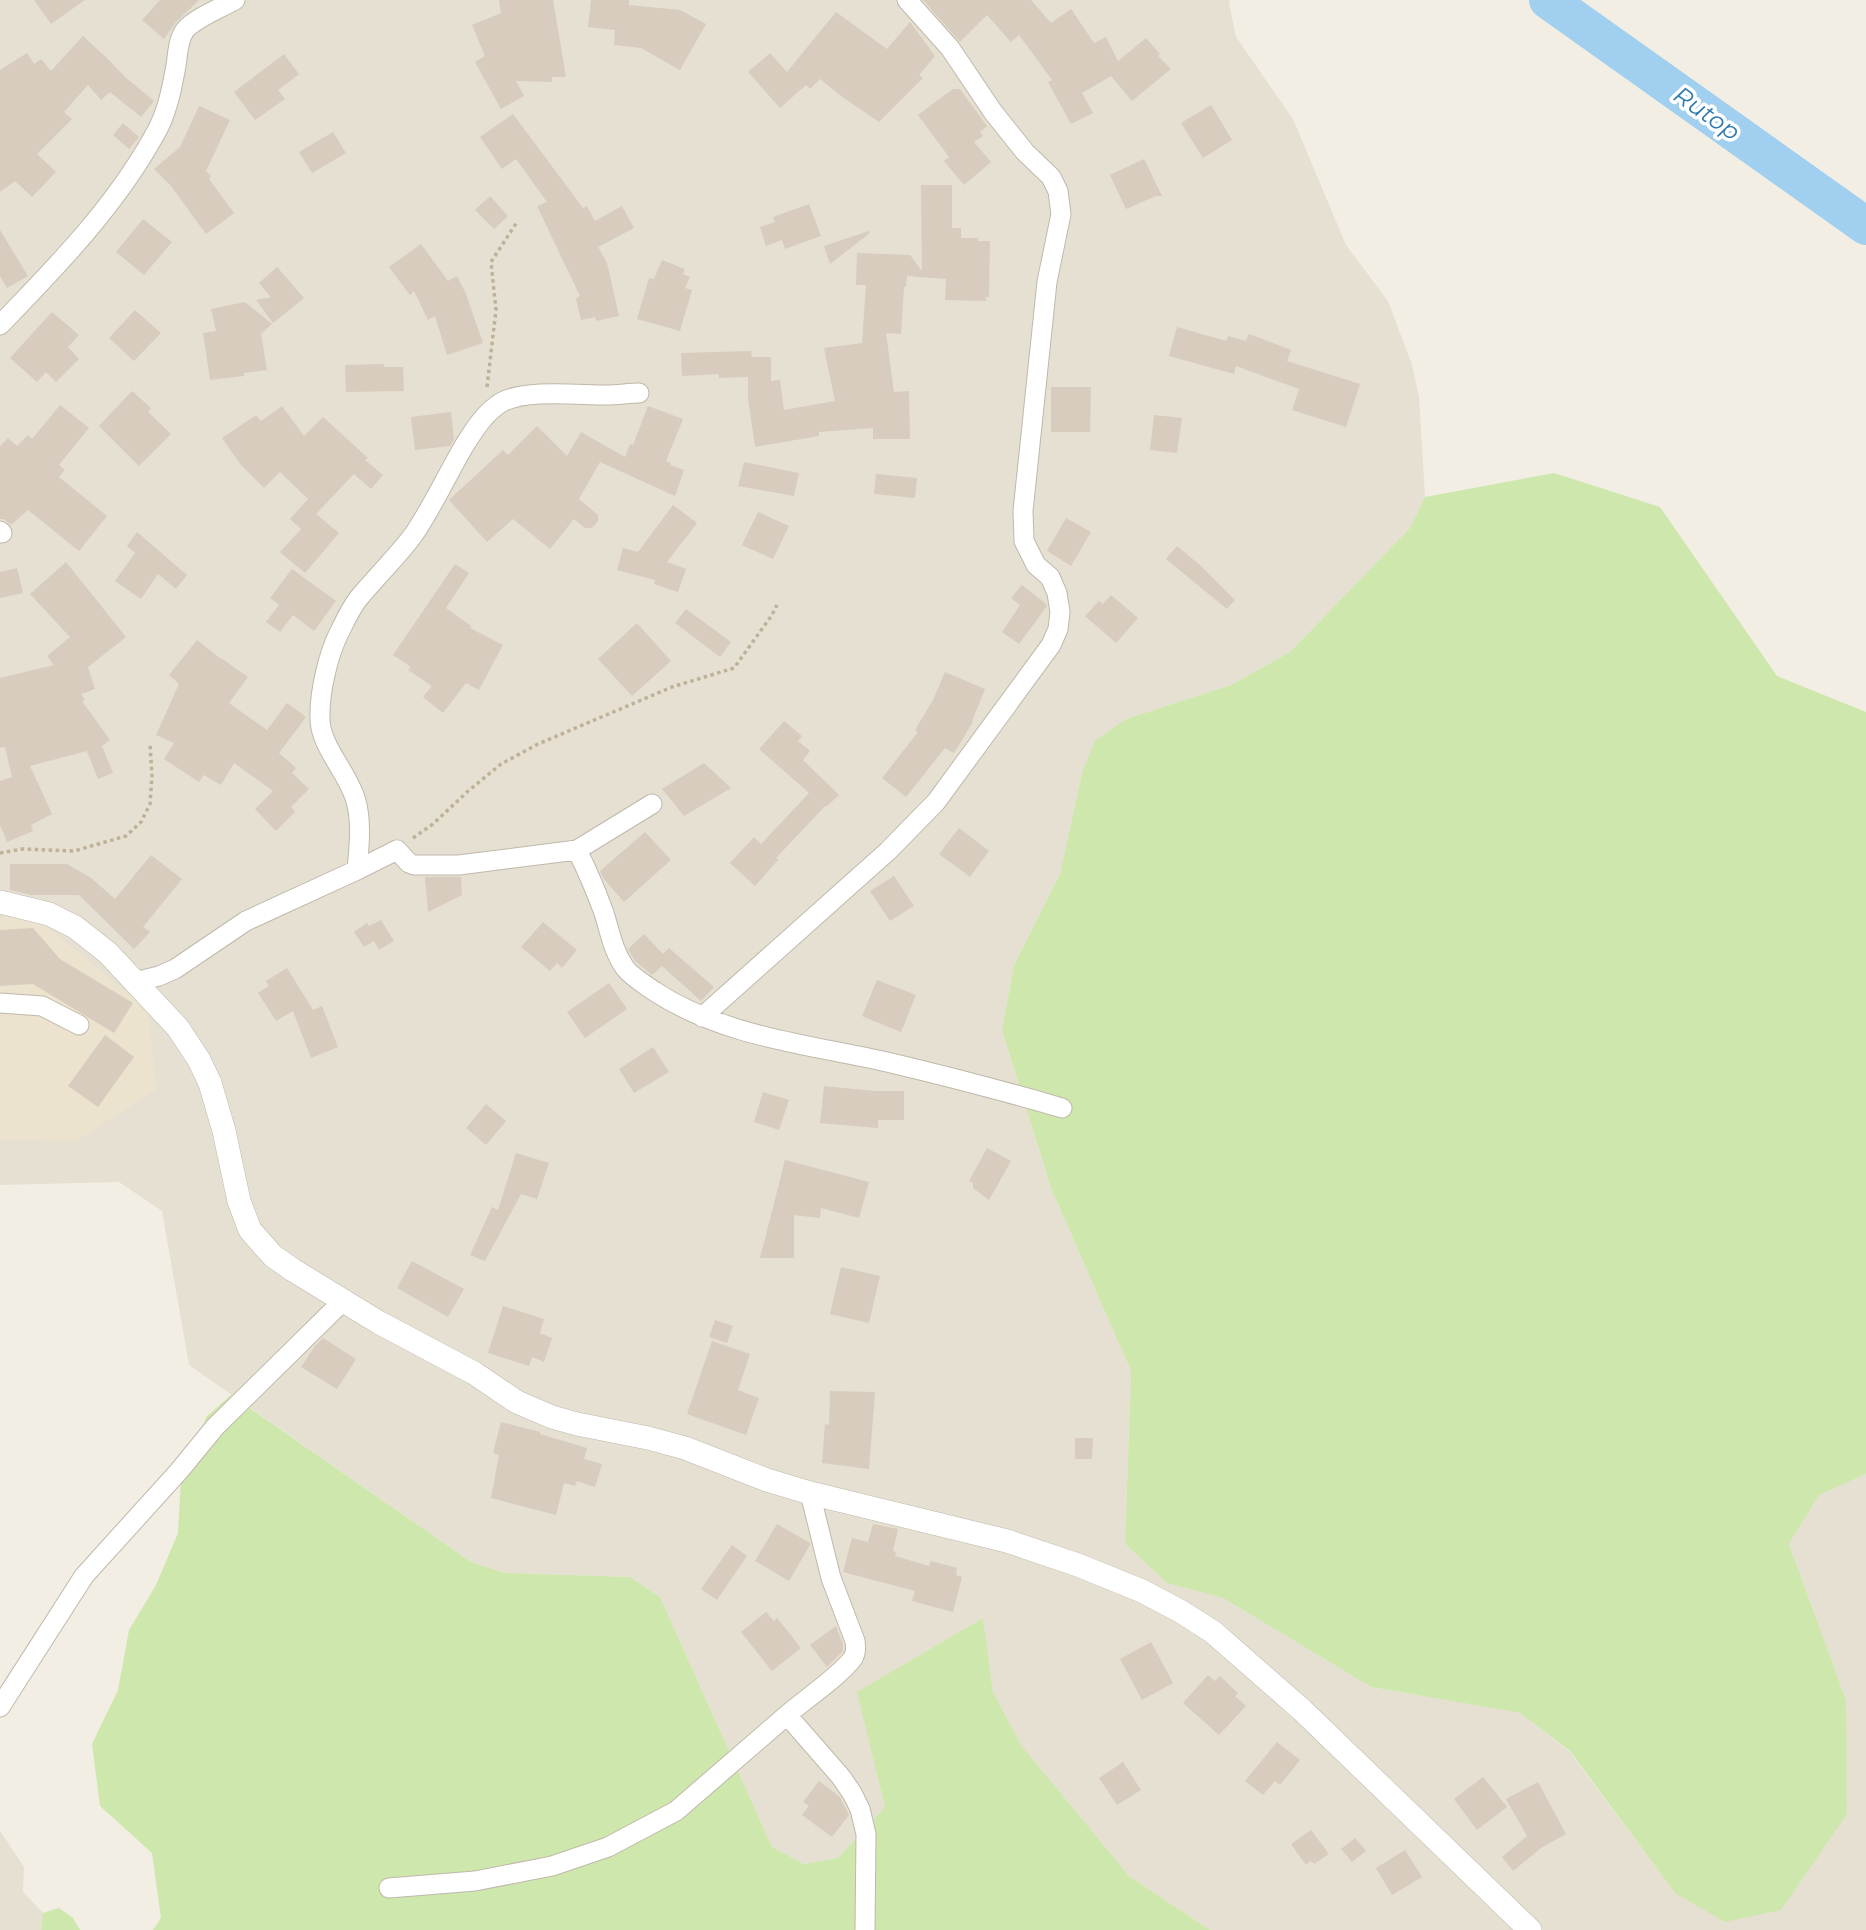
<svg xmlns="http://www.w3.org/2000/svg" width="1866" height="1930" font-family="Montserrat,sans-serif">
	<rect width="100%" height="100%" fill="#f2eee4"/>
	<path fill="#e6e0d2" d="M0,0H1230L1229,3L1236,37L1293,119L1346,245L1388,301L1412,365L1419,397L1425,497L1410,528L1290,652L1231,685L1126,719L1082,773L1060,874L1014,965L1002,1030L1051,1188L1131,1371L1125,1544L1167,1583L1223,1598L1371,1687L1520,1713L1569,1751L1675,1893L1846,1700L1789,1544L1819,1495L1866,1474V1930H1210L1129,1876L1021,1745L993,1692L983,1618L858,1692L885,1807L838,1858L804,1864L772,1847L660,1597L630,1577L505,1573L471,1562L189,1365L162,1211L119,1182L0,1185Z
		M0,1831L24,1867L23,1892L43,1913L41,1930H0Z"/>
	<path fill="#ebe3ce" d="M0,917L38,919L148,1010L156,1090L76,1141L0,1140Z"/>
	<path fill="#cde7ad" d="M1554,473L1660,507L1777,676L1866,712V1474L1819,1495L1789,1544L1846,1700L1847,1814L1781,1910L1725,1922L1675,1893L1570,1751L1520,1713L1371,1687L1223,1598L1167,1583L1125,1544L1131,1371L1051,1188L1002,1030L1014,965L1060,874L1082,773L1095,741L1126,719L1231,685L1290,652L1410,528L1425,497Z
		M231,1395L471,1562L505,1573L630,1577L660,1597L772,1847L804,1864L838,1858L885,1807L857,1692L983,1618L993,1692L1021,1745L1129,1876L1210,1930H153L161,1918L152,1853L100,1806L92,1744L118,1690L129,1630L156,1585L178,1533L181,1479L196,1449L206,1417Z
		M59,1908L73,1918L80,1930H41L43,1913Z"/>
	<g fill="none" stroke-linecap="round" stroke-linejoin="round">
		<path stroke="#a0cfef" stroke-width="38" d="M1548,0L1866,226"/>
	</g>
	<path fill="#d7ccbd" d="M34,0H85L51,24Z
		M160,0H199L176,22L164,39L142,20Z
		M499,0H553L566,77H552V82L516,81L524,96L501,109L475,62L485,56L472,25L501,13Z
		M591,0H629V5L680,10L706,24L680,70L641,48L614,45L615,30L588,27Z
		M923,0H1031L1051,23L1071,9L1094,43L1106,37L1118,61L1146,38L1160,54L1158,56L1171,69L1132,101L1111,76L1082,93L1093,113L1071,124L1048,82L1052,80L1019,35L1011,42L987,15L960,42Z
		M836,12L887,49L910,22L935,56L919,75L923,78L879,122L841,96L820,79L810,89L806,85L780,108L748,72L770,53L787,72Z
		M83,36L110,61L125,77L154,101L141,117L110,92L101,100L88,85L64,112L72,119L37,154L56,172L32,197L15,181L0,192V70L27,53L34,64L41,59L51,71Z
		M284,54L299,74L278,90L285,99L255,120L234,92Z
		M953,89H960L987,126L980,132L983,136L974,142L991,162L964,185L944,161L949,157L918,115Z
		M1211,105L1232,140L1203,158L1181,123Z
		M199,106L230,120L206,171L211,176L209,179L234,213L206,234L171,186L154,169L180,147Z
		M513,114L583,208L587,206L595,221L622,206L634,228L598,247L607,263L619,316L596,321L595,317L581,320L576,299L580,296L537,206L547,202L516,159L502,169L480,137Z
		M123,123L139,137L129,149L113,135Z
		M333,132L346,153L312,173L299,152Z
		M1144,159L1162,196H1156L1126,209L1110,175Z
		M921,185H952V228H961V238H978V241H990L989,297H986V301L945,300L946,279L907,276L906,287H904L901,334L886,333L894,392L909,391L910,439H873V428L819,432V436L755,447L748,398V377L719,378V374L682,376L681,353L751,351L752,357H771V381L780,380L784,410L835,401L824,348L862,343L866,285H856L857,253L910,255L922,271Z
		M490,196L508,216L494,229L475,210Z
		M809,204L821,236L785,249L782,240L766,246L760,227L775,222L773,217Z
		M143,219L172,242L144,275L116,252Z
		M0,230L28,276L7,288L0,276Z
		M869,231L870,233L830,264L824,246Z
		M421,244L448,281L457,276L466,294L483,343L447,355L435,316L428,320L414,291L410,295L389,267Z
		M662,260L685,269L683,274L690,277L685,288L692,290L680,331L637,319L649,278L654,279Z
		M277,267L304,298L273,323L256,300L271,297L259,283Z
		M245,302L272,324L261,334L267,370L244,373V376L210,380L203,333L216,331L211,309Z
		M135,310L161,333L134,361L109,338Z
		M52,312L79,335L68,347L79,359L56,382L46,372L37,382L10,358Z
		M1177,327L1226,341L1228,336L1246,341L1249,334L1291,350L1287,361L1360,384L1346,427L1292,410L1299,389L1236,366L1234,374L1169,356Z
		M384,364V367H403L404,391L346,392L345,365Z
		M1051,387H1091L1090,432H1051Z
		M132,391L151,408L148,412L171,434L139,466L99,426Z
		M60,405L89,428L59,465L65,470L59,477L107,516L79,551L28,510L11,525L4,519H0V446L8,438L17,446L28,435L32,439Z
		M282,406L304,436L323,417L368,458L365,460L383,475L371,489L354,474L316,514L339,533L305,573L280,552L301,529L290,519L308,499L280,472L264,488L241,465L222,438L256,415L261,421Z
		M648,406L683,419L666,461L671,463L670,465L684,470L675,496L600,462L579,499L598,515V521L592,528H585L574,519L550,549L513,519L487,542L449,500L503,450L508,455L537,426L567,456L581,432L625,457L630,444L633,445Z
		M451,412L454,439L450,446L415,450L411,417Z
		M1154,415L1182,418L1177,453L1150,450Z
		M744,462L799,473L794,496L738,486Z
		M876,474L917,478L915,498L874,494Z
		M673,505L697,523L667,562L686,569L678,592L654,584L655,580L617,570L623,548L638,552Z
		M758,512L789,526L773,559L742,545Z
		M1066,518L1091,532L1071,566L1047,551Z
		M137,532L187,575L176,589L158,574L141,599L115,581L135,553L127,546Z
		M1177,546L1201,566L1235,600L1227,609L1166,559Z
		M66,562L126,637L88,667L95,689L81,694L85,700L82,701L110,740L102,746L113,773L98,779L87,751L30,766L52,814L31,825L33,831L7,842L0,825V781L12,777L5,747L0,748V678L54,665L47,656L70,637L30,594Z
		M455,564L469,573L446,608L471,626L470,628L503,645L479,690L466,683L443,713L423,697L432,686L408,670L411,667L393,655Z
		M17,568L23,593L0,598V572Z
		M292,569L336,601L314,631L293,615L280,632L266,622L279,605L270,598Z
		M1022,585L1046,604L1047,606L1019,644L1002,632L1020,605L1011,598Z
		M1111,595L1138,618L1116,643L1085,616L1099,601L1103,604Z
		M686,609L731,642L720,657L675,623Z
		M637,623L671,661L632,696L598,659Z
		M197,640L221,659V658L248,677L229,703L267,730L287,703L306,717L279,753L296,768L292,773L309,789L291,807L295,812L276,831L255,809L273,791L234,763L221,785L204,775L199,782L164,759L174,743L156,735L179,684L169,675Z
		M945,672L985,689L972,721L973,722L954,753L945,748L906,797L882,778L918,732L915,730L933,700Z
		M784,721L802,736L798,741L810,751L803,760L839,795L826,807L825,806L776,858L778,860L755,886L730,863L754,837L761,844L809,793L759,749Z
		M704,763L731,788L684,816L662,789Z
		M959,828L989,851L970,877L939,854Z
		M645,832L671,860L624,902L604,879L600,871Z
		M151,855L182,879L143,927L150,932L134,949L79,895H31L10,890V864H67L91,878L115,899Z
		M894,876L914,906L890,921L870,891Z
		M425,877H461L462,895L428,912Z
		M381,920L394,941L379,950L374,941L364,947L354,932L367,923L369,926Z
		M543,922L577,950L562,968L557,963L550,971L521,947Z
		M33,928L60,959L133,1003L114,1033L33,984L0,986V930Z
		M644,934L663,954L669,948L714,987L701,1001L662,966L652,975L635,961L628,949Z
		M287,968L313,1010L322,1006L338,1047L311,1058L293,1011L276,1021L258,993L269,986L266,981Z
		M877,980L916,995L901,1032L862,1016Z
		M609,983L627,1009L585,1038L567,1012Z
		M105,1035L134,1057L98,1107L68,1086Z
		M653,1047L669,1072L634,1093L619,1069Z
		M824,1086L875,1091H904V1120H878V1128L820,1123Z
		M763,1092L789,1100L779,1130L754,1122Z
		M486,1104L506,1121L486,1145L466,1128Z
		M987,1148L1011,1161L989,1200L973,1188V1183L969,1181Z
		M516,1153L549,1163L537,1199L521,1194L485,1261L470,1255L492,1207L498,1210Z
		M785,1160L869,1182L859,1218L821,1208L820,1218L794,1215V1258H760Z
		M412,1261L464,1289L448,1317L397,1288Z
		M841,1267L880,1276L869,1323L830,1314Z
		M503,1306L544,1319L540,1333L552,1338L544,1362L532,1357L529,1366L488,1353Z
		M715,1320L733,1326L727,1343L709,1337Z
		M323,1338L356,1359L337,1389L301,1367L315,1346Z
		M712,1341L750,1354L738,1390L759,1398L746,1435L687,1414Z
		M830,1391L875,1392L869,1469L822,1463L825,1424L829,1425Z
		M501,1422L540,1432V1434L587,1448L584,1459L602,1464L595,1487L577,1481L575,1486L564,1483L556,1515L491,1498L499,1455L493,1453Z
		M1075,1438H1093L1092,1459H1075Z
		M777,1524L810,1543V1545L789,1581L755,1561Z
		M873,1524L898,1529L893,1551L896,1552L895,1556L929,1566L931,1561L957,1568L956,1575L962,1577L953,1612L912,1601L915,1591L843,1572L852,1538L868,1542Z
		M732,1545L747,1556L717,1600L701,1589Z
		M766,1612L774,1621L777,1618L801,1648L772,1671L741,1632Z
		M836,1626L843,1644V1651L827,1667L810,1645Z
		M1151,1642L1173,1683L1142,1700L1120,1659Z
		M1208,1675L1215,1681L1220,1676L1238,1693L1235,1696L1246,1706L1219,1735L1183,1703Z
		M1277,1742L1300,1760L1280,1785L1275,1781L1263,1795L1245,1781Z
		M1123,1762L1141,1790L1117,1805L1099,1778Z
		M1483,1777L1507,1807L1477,1830L1454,1799Z
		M819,1781L840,1797L849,1815L832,1837L802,1815L809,1806L803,1802Z
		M1538,1782L1566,1834L1541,1848L1513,1871L1502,1857L1527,1836L1506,1799Z
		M1311,1830L1329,1854L1314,1864L1311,1861L1306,1865L1291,1844Z
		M1355,1838L1366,1851L1352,1862L1341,1849Z
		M1405,1850L1422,1877L1392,1895L1376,1868Z"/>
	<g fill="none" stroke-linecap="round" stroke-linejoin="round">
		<g stroke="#c0b8aa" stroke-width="21">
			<path id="minor" d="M0,325C56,267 114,208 154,136C166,116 171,93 175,71C178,57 177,41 185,30C195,18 221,8 235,0
				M0,531L2,533
				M577,850L652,804
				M357,870L397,850L409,863L414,865H459L577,850C587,870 596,891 604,913C610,932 613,951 625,968C632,977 644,984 654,991C724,1037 807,1044 887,1062C946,1076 1004,1091 1062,1108
				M135,982L159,976L175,969L246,921L357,870C359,848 362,823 356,801C349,774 320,746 320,719C319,694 328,654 340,631C345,621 351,608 358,599C376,577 397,557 414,534C433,506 447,475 464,446C474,430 485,412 502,402C527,389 578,395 607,395C618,395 629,393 639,393
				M0,1003L42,1006L79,1025
				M702,1017L888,851L936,802L1051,645L1058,629L1060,612L1057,593L1050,577L1036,565L1024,541L1023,511L1047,282L1061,214L1058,191L1051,177L1025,152L993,112L950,48L907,0
				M810,1493L831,1578L855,1641C856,1647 856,1653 853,1658C841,1675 804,1700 787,1715L841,1777L852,1793L860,1809L866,1834L865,1930
				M0,1707L84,1576L179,1471L215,1427L343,1301
				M389,1888L475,1881L552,1866L608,1847L676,1811L787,1715"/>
		</g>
		<g stroke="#c0b8aa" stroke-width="24">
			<path id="tertiary" d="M0,902L49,914L75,927L108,953L178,1028L199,1060L210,1083L224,1131L239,1201L250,1230L273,1256L293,1270L378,1322L474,1373L517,1402L552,1417L577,1424L648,1438L685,1448L767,1480L810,1493L1007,1541L1078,1565L1142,1591L1180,1611L1213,1632L1302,1710L1530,1930"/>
		</g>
		<path stroke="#bfb198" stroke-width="3.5" stroke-dasharray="3.5 3.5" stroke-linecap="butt" d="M487,387L496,310L491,262L517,222
			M413,838L433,824L467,792L501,764L538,744L672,687L734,668L772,615L777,605
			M0,853L22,849L74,851L126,836L141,822L150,804L152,776L150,745"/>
		<use href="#minor" stroke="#fff" stroke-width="19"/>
		<use href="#tertiary" stroke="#fff" stroke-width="23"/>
	</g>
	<g text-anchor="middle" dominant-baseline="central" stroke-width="7" stroke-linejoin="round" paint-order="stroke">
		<g font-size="24" font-style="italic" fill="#2f7aaf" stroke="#fff">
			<text transform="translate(1707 113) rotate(35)">Rutop</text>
		</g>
	</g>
</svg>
